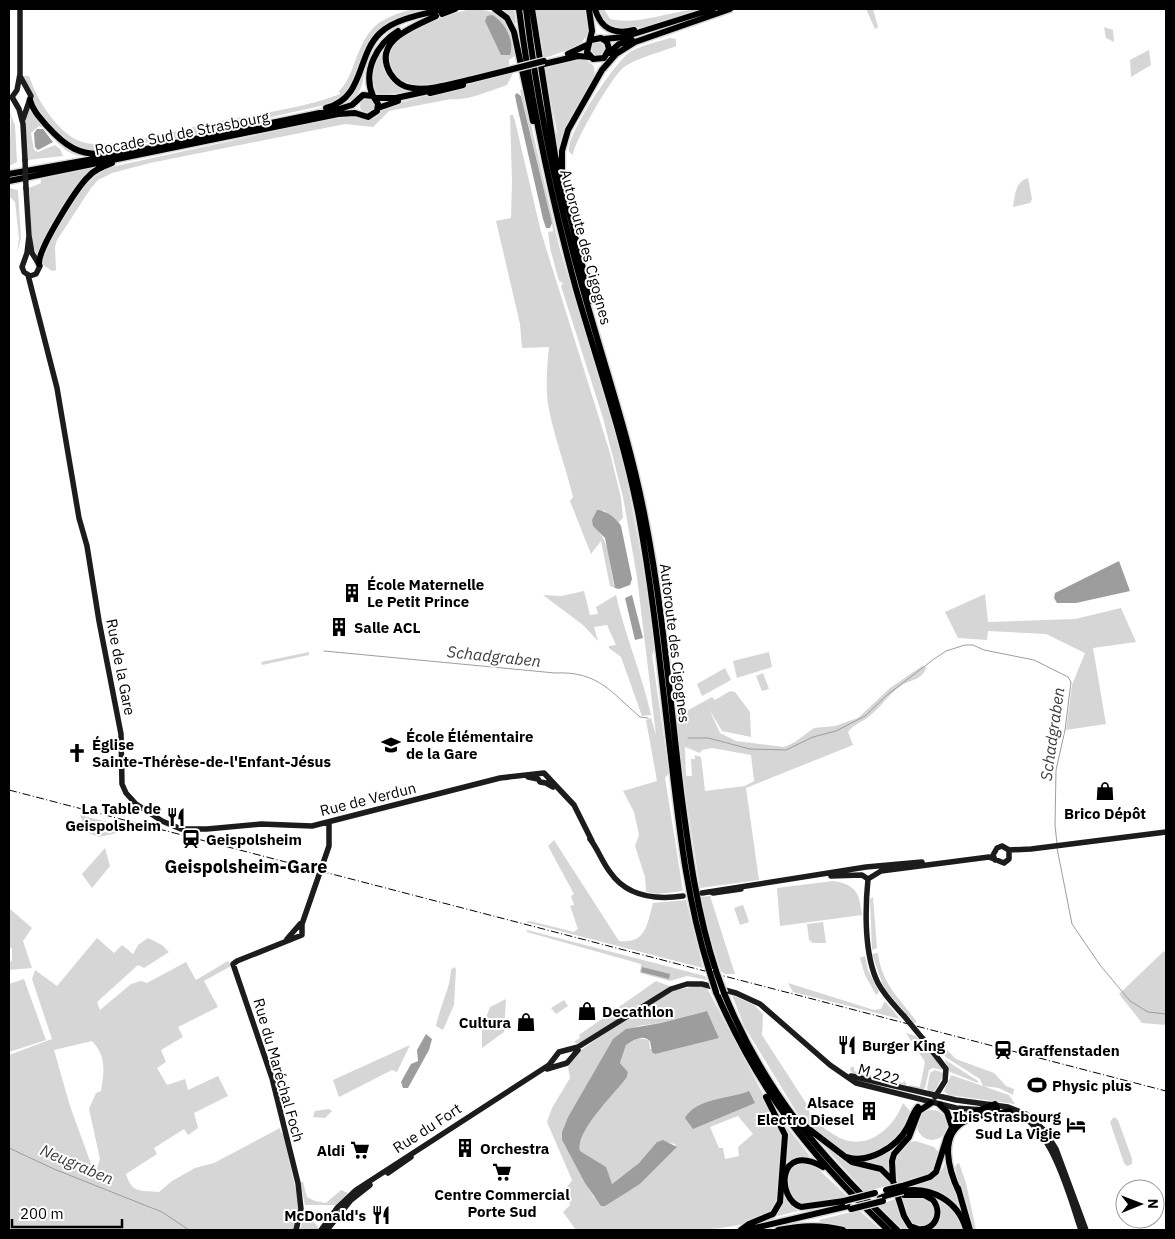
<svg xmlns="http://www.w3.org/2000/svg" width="1175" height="1239" font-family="'IBM Plex Sans',sans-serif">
	<rect width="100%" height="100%" fill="#fff"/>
	<path fill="#d6d6d6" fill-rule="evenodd" d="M413,9H434L379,30L353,85L340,99L329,104L179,138L102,150H85L72,145L53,130L37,112L23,76H29C37,100 59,137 86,143C113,149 191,127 221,121C256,114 309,107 340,94L339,91C347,83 350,75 354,64C368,28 374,20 413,9Z
		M470,9C504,9 510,25 516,55L509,60V67C489,73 429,89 411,85C402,83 395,77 391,68C376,32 446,16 470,9Z
		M498,9H514L516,23L512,24Z
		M535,9H587L588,34L579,46L542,59L541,50H543Z
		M598,9H604L610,19C642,26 673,9 705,9C687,15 632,33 614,29C605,27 601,17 598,9Z
		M866,9H873L878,27L875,29Z
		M1104,27L1113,30L1114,42L1106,38Z
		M670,38L676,39V46C662,52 632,59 622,69C611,79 575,140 573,155L569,152C565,136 615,62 630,52C642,45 657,42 670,38Z
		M391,39L386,48L388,73L413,91L379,95L372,87C372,66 378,54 391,39Z
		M590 49a7 7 0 1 1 14 0a7 7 0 1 1-14 0Z
		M1149,50L1151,65L1131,77L1130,60Z
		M583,58L594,66L595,78L560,151L559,159L554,134L557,133L556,126L543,66Z
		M365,68C363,85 360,99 342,105L352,95Z
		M513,73L507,85C491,90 469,101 451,99L389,111L373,127L345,124L150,163L112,173L98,180L91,188L57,240L55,247L56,270L52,271L42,264L41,258C57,227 78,180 111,167L336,118L354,116L370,120L378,116L383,108L399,103Z
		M520,90H523L559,246L611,419L627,480L646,582L654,649L652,655L669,773L665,778L683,891L657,894L646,892L645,877L635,846L639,835L634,812L623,791L657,781L646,720L651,718L656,735L637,577L623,497L603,418L561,286L563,283L559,281L550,248L548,232L553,231L552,223Z
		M360 106a7 7 0 1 1 14 0a7 7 0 1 1-14 0Z
		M30,105L57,139L86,156C67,158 56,140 44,128L39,126L31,133L34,150L38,152L55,145L60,149L63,156L27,160L25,119Z
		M9,111L15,125L17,162L9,166L11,119Z
		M510,115H513L515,121L541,232L610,453L621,498L623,518L619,522L603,510L593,526C612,541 608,565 615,588L619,589L610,586L601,541L591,554L570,501L573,497C566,468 555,439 549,410C545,389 547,368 549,347L522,348L520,324L496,221L511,218L512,181Z
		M98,166L93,170L38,258L32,242L29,188L41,183V179Z
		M1028,178L1032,199L1030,203L1013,207C1015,195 1015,182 1028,178Z
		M9,188L18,190L21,238L17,253L19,238L15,202L9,196Z
		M584,591L590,615L598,614L596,607L616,595C625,636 642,674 651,715L642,716L621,657L609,648V646L616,645L607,625L594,627L598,641L583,625L543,595L561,596Z
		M985,594L988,622L1075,619L1121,608L1136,642L1093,648L1106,724L1066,730L1072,685L1085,653L1046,634L988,631L987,640L958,638L945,612Z
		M309,652V655L262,665L261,662Z
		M769,652L772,667L737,678L733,661Z
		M922,666L926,667C924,679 911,680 902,685C888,694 880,709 867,718C860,723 853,725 848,732L853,745L746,788L759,880L700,888L687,805L675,709H680L681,714L712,697L715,700L730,691L735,692L750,712L751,737L722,731L709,709L720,733L736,741L784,747L795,742L814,728L835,726L858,718L890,688ZM685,747L700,753L702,750L712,748L751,755L754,781L745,786L705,791L701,757L695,755V759H691L692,776H686Z
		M725,668L731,680L702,696L697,684Z
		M763,673L769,689L762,691L756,676Z
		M80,815L135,829L99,837L86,832Z
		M554,840L619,941C646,944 647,925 653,903L686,900L703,968L525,922L530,921L574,932L578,929L570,906L574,905L571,896L574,894L548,846Z
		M105,848L110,866L92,888L82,874Z
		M833,881C858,885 859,894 862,915L780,926L777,888Z
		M710,896L735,974H725L721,971L706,923L701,897Z
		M873,897L877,948L872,950L870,899Z
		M743,905L749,922L740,925L734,908Z
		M9,908L32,928L23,941L32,968L9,970V964L12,960V948L9,947Z
		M823,922L826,943H813L809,940L807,924Z
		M527,930L705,976L707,980L687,976L670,981L640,973L641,964L527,932Z
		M97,938L114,953L122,945L133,954L138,945L148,938L162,945L169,952L144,968L138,965L97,1002L100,1010L131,984L141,981L147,983L186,962L196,980L228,961L231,966L204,981L218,1007L178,1027L183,1037L161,1050L166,1062L157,1068L167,1085L185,1079L188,1090L218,1076L228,1096L194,1113L198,1128L188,1135L184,1129L154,1148L157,1154L126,1174C132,1194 141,1190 159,1192L172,1181L195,1168L214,1163L280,1128L281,1133H283L299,1204L295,1230H9V1055L52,1039L32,979L35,970L57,986ZM92,1041C107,1057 104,1072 101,1091L96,1093L89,1109L100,1159L95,1175L70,1106L54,1050Z
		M1164,951L1166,953V1025L1142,1023L1119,994Z
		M878,953C881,983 900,999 917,1022L914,1023L884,988L872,954Z
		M865,956L868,970L879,992L876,995L865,975L860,958Z
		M454,967L456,969L454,1005L443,1030L436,1026C440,1006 450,989 451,970Z
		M24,979L46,1040L9,1052V984Z
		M656,981L672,987L588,1040L578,1044L574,1042L580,1038L579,1035Z
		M788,983L874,1010L881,1009L885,1001L900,1019L793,992Z
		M696,986L707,988L779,1124C784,1143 784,1199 769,1213C741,1238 616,1230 576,1230L563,1212L570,1205L565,1190L572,1180L547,1122L552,1108L570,1078L568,1067L577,1053L612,1028L672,991ZM707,1011L719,1038L650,1049L649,1040L638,1038L626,1045L620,1063L628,1072L627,1077C615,1094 575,1131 580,1151L612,1184L639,1163L659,1141L675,1144L676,1148L640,1184L603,1206L593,1196L562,1140V1132L568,1117L613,1039L638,1026L661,1023ZM738,1116L753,1134L738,1147L739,1156L725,1159L723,1148H719L710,1127Z
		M732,995L754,1005L763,1014L762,1035L806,1103L812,1119L820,1121C822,1128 827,1130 833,1134C862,1154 892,1132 903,1103L910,1111L906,1128L888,1146L871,1154L858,1157L845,1154L802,1121L744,1026Z
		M506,999L504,1032L482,1048V1029L490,1007Z
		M564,1000L568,1006L556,1014L551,1008Z
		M906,1033L916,1036L941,1066L942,1070L933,1068L929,1070L925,1088L922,1090L909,1088V1085L920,1087L925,1062Z
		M929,1041L946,1049L956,1059L994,1073L1006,1086L1014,1089L1013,1095L999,1088L983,1086L980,1079L947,1058Z
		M410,1045L397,1072L392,1070L339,1097L333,1080Z
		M944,1059L978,1081V1083L950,1072Z
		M851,1067H854V1071L903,1083L904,1080L907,1085L854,1075L850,1070Z
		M935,1070L943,1073V1075L934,1093L929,1092L927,1088L930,1073Z
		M951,1075L1009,1095L1015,1104L948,1095L944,1091Z
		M329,1109L332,1111L325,1118L313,1117L315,1111Z
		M917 1125a15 15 0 1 1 30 0a15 15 0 1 1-30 0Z
		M1114,1117L1118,1120L1132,1159V1164L1127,1166L1124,1163L1110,1122Z
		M788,1128L813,1160L796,1158L785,1167L787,1152L786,1129Z
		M907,1137L889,1161L888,1169L857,1161L875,1158Z
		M819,1141C828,1148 837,1157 847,1162C862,1170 884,1166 890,1185L865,1192Z
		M916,1141L934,1147L940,1154L934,1173L895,1185C894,1167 891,1144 916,1141Z
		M946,1159L962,1210H961C949,1195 935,1189 916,1186V1184C931,1180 942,1177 946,1159Z
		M798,1162L815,1166L849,1198L817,1204H797C785,1190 784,1174 798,1162Z
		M959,1163L966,1183L976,1230H972L955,1168L956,1165Z
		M300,1182H303L307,1197L315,1201L326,1203L341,1190L348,1193L336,1205H305Z
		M783,1188L788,1203L798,1211L770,1218L780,1210Z
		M903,1196L927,1198L935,1206L934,1220L927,1226H915L907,1216L900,1198Z
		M934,1197C949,1204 958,1215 962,1230H930C943,1221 942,1210 934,1197Z
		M895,1199L904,1222L912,1230H903L878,1205Z
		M859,1210L881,1230H846L821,1223L819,1220Z
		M304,1216L316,1224L319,1230H300Z"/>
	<path fill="#9d9d9d" d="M492,15C505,22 515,41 510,55H501L485,21L487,16Z
		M517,93L521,96L552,223L550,228H546L543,219L516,101L515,95Z
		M37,129H43L53,142L38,150L35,147L34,133Z
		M597,510C605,510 617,518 621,526L632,579L630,585L619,589L615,588L605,538L593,526L592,520Z
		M1119,561L1130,591L1076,603H1057L1054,598L1055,593Z
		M632,595L643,638L635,640L625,598Z
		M642,967L670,974L669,979L641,972Z
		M707,1011L719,1038L655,1054L652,1052L650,1041C642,1034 634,1040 626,1045L620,1063L628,1072L627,1077C615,1094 575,1131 580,1151L606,1167L612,1184L639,1163L657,1142L663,1140L677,1147L640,1184L605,1206H601L585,1183L562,1140V1132L568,1117L613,1039L626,1029L661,1023Z
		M426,1034L432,1039L429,1050L408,1088H403L401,1082L411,1064L418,1061L417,1050Z
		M749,1091L755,1103L693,1129L685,1118C696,1098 730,1099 749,1091Z"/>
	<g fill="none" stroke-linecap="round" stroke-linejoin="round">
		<path stroke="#9d9d9d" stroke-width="1" d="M324,651L555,673C598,671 611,692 640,717L648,718
			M688,738H708L750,749L786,750L813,737L836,731L865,716L887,695L934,659L946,651L965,645H973L984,650L1034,660L1068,677L1071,682L1065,730L1056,770L1055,825L1057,844
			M1057,848L1072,924L1100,965L1130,1001L1148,1012L1166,1014
			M9,1148L54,1169L162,1212L189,1230"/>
		<g stroke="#dbdbdb" stroke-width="9">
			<path id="trunk" d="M495,9L507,18L514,32L533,121
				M519,9C531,103 551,197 576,289C598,365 624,439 639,517C654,599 662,683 672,766C680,835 688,904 709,970
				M526,9C537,99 555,188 579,275C601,356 629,435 645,518C663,609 670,701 681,792C689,853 697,913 716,971
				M532,9L555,155L591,301
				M589,9L592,31L587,52L593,59L604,58L609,49L607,42L601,38L591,40
				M595,9C601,29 614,35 634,30
				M442,14L455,9
				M436,16C414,27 372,40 390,73C395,81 403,87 412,88C431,91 454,83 473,79
				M604,39L624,37L713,9
				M609,53L619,44L632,40
				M568,54L587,45
				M544,64L578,56L590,57
				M469,80L509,70
				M430,93L463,85
				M373,96C362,71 377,44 398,31
				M375,98H396L433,90
				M30,100C33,111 40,118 47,126C65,146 80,157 108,153
				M326,108C365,98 356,56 380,33C396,18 424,14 445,9
				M378,108L398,101
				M562,173V151L568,130L602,70L616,54L635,42L730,9
				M9,174L122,154L339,109L352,105L363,95L373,96L378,104L377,111L368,117L355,113L338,114L9,181
				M39,264C38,249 77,187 89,176C95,169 104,166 112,163
				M716,992C760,1093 810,1155 888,1230
				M724,993C766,1095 820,1155 897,1230
				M940,1105L947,1112L952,1127
				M994,1115L1010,1111
				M801,1123L852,1162L881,1169L892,1180
				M847,1157C868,1164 897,1147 907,1128C911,1121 912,1114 918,1107
				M823,1167C777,1141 776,1199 801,1207L844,1201
				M902,1186L930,1177L936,1172L947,1137L956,1119L995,1104L997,1109L994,1112C985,1115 973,1117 965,1121C938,1135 949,1171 959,1192
				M958,1188L970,1230
				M903,1191C931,1186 958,1201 966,1229
				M904,1195H924L933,1200C943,1213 935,1231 918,1229L910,1226L904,1216L893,1181L892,1161L894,1154L909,1137L919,1111L931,1103
				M880,1198L888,1195
				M741,1230L749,1224L773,1214L780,1202L785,1135L766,1097
				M746,1230L848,1206
				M778,1230C801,1226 820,1224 843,1230"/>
		</g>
		<path stroke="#1c1c1c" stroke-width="5.5" d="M20,9V74L17,90L12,97L19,109L23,124L25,160
			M20,76L31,96L23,119
			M26,188L29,236L32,253L40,266L36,274L30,276L24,272L22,267L27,253L29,236
			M28,275L57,388L79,518L87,546L99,621L121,734L122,784L126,793L136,804L162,821L181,829H207L261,824L312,826L500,778L544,773L574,805L592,841
			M528,777L538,779L540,782L546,783L553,787
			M590,839C598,849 602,862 610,872C627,897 655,900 683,896
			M1009,850L1031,849L1166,832
			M831,876L862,875L868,879
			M702,893L866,867L922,862
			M713,893L741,889
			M287,939L300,924
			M904,1016C895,1006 884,995 878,983C864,955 865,909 868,879L881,871L989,857L1004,863L1009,859V850L1002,846L997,848L993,855L995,860
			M923,1039L946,1069L945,1081L935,1097
			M547,1069L567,1063L578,1050
			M851,1076L956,1100L1008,1107L1026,1114L1044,1130L1056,1149L1086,1230
			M1005,1111C1050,1114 1069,1196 1081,1230
			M388,1173L411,1157
			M296,1230L301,1209L298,1183L272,1078L233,964L237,961L302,935V924L329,846V823
			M321,1230L337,1208L356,1190L549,1065L559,1052L578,1047L671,989L687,984H702L736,993L760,1004L830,1065L856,1083L956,1108L996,1111
			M327,1230L351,1200L370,1185"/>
		<use href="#trunk" stroke="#000" stroke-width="6"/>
		<path stroke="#000" stroke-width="1" stroke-dasharray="8 2.5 1 2.5" stroke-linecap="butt" d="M9,790L1166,1091"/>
		<g stroke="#dbdbdb" stroke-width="9" stroke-linecap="butt">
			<path id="trunk-bridge" d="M509,70L544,61
				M709,970L716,992
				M716,971L724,993
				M886,1190L902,1186
				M888,1195L903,1191
				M844,1201L875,1193
				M851,1209L883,1201"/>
		</g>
		<path stroke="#1c1c1c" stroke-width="5.5" d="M25,160L26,188
			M904,1016L923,1039"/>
		<use href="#trunk-bridge" stroke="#000" stroke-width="6"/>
	</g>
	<defs>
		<g id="building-bare" transform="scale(1.5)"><path d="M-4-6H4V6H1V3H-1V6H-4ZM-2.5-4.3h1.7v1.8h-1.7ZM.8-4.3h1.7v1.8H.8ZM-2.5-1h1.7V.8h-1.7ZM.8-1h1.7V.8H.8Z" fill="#000" stroke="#fff" stroke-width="2.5" paint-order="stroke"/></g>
		<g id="school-bare" transform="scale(1.5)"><path d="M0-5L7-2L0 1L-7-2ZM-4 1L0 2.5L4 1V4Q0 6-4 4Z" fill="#000" stroke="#fff" stroke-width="2.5" paint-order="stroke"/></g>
		<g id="church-bare" transform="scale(1.5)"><path d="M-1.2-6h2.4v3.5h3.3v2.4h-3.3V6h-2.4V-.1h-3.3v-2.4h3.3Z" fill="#000" stroke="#fff" stroke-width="2.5" paint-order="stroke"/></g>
		<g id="shop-bare" transform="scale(1.5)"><path d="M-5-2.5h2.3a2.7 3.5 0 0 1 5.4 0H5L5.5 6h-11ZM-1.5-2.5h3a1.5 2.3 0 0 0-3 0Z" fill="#000" stroke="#fff" stroke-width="2.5" paint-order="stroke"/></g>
		<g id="restaurant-bare" transform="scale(1.5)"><path d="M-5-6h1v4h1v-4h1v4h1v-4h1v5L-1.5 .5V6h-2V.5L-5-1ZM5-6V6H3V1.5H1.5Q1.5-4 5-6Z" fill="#000" stroke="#fff" stroke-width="2.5" paint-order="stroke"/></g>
		<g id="station-bare" transform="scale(1.5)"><path d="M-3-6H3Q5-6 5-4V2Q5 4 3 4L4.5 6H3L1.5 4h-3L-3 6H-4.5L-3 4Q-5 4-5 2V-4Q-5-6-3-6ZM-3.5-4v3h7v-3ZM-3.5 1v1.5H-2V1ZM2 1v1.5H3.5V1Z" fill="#000" stroke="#fff" stroke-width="2.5" paint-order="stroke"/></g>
		<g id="stadium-bare" transform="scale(1.5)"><path d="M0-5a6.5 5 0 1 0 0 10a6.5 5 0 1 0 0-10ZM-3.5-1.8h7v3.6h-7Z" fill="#000" stroke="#fff" stroke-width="2.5" paint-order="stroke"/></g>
		<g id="hotel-bare" transform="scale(1.5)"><path d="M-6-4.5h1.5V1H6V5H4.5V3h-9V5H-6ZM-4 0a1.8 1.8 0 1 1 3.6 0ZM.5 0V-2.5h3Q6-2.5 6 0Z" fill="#000" stroke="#fff" stroke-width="2.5" paint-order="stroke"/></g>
		<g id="supermarket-bare" transform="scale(1.5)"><path d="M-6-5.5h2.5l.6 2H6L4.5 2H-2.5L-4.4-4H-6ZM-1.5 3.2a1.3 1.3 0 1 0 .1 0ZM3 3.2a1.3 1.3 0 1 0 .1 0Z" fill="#000" stroke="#fff" stroke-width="2.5" paint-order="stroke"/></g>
	</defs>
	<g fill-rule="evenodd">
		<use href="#building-bare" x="352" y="593"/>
		<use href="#building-bare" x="339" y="627"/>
		<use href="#school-bare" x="391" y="745"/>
		<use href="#church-bare" x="77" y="753"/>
		<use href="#shop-bare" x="1105" y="791"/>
		<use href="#restaurant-bare" x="176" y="817"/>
		<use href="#station-bare" x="191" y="839"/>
		<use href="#shop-bare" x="587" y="1011"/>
		<use href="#shop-bare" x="526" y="1022"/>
		<use href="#restaurant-bare" x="847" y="1045"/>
		<use href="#station-bare" x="1003" y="1050"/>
		<use href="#stadium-bare" x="1037" y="1085"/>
		<use href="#building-bare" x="869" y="1111"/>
		<use href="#hotel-bare" x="1076" y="1125"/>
		<use href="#building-bare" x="465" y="1148"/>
		<use href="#supermarket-bare" x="360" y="1150"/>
		<use href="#supermarket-bare" x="502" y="1172"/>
		<use href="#restaurant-bare" x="381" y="1215"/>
	</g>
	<g text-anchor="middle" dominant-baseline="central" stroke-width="4" stroke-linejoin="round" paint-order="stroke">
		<g font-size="15" fill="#000" stroke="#fff">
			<text transform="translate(182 133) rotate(-11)">Rocade Sud de Strasbourg</text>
			<text transform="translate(586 247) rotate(75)">Autoroute des Cigognes</text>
			<text transform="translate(675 643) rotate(83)">Autoroute des Cigognes</text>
			<text transform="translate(121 667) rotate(79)">Rue de la Gare</text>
			<text transform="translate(368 799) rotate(-14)">Rue de Verdun</text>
			<text transform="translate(279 1070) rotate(74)">Rue du Maréchal Foch</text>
			<text transform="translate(879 1074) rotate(16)">M 222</text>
			<text transform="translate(427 1128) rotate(-33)">Rue du Fort</text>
		</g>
		<g font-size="15" font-weight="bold" fill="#000" stroke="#fff" text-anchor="start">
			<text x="367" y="584">École Maternelle<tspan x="367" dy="17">Le Petit Prince</tspan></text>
			<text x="354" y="627">Salle ACL</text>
			<text x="406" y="736">École Élémentaire<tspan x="406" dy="17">de la Gare</tspan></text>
			<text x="92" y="744">Église<tspan x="92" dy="17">Sainte-Thérèse-de-l'Enfant-Jésus</tspan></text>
			<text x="161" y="808" text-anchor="end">La Table de<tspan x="161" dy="17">Geispolsheim</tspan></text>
			<text x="1105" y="813" text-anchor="middle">Brico Dépôt</text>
			<text x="206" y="839">Geispolsheim</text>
			<text x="602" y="1011">Decathlon</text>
			<text x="511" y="1022" text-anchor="end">Cultura</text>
			<text x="862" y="1045">Burger King</text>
			<text x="1018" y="1050">Graffenstaden</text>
			<text x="1052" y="1085">Physic plus</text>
			<text x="854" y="1102" text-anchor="end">Alsace<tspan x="854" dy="17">Electro Diesel</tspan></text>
			<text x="1061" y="1116" text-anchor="end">Ibis Strasbourg<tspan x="1061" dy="17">Sud La Vigie</tspan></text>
			<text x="480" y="1148">Orchestra</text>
			<text x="345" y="1150" text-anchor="end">Aldi</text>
			<text x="502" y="1194" text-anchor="middle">Centre Commercial<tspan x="502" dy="17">Porte Sud</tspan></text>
			<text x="366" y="1215" text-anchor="end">McDonald's</text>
		</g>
		<g font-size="16" font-style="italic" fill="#3e3e3e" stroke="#fff">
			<text transform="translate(494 656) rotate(6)">Schadgraben</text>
			<text transform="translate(1052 734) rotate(-82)">Schadgraben</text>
			<text transform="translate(77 1164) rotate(23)">Neugraben</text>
		</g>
		<g font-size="18" font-weight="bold" fill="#000" stroke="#fff">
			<text x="246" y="866">Geispolsheim-Gare</text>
		</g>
	</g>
	<rect width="1175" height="1239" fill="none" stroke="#000000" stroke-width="20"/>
	<g transform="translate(1140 1204) rotate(89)"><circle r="24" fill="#ffffff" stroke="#999999"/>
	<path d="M0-4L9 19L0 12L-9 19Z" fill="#000000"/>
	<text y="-8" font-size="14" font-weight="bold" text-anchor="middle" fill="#000000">N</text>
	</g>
	<path d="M12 1219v8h110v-8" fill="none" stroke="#000000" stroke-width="2.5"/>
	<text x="20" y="1219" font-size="15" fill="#000000" stroke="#ffffff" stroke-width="4" paint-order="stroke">200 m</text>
</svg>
